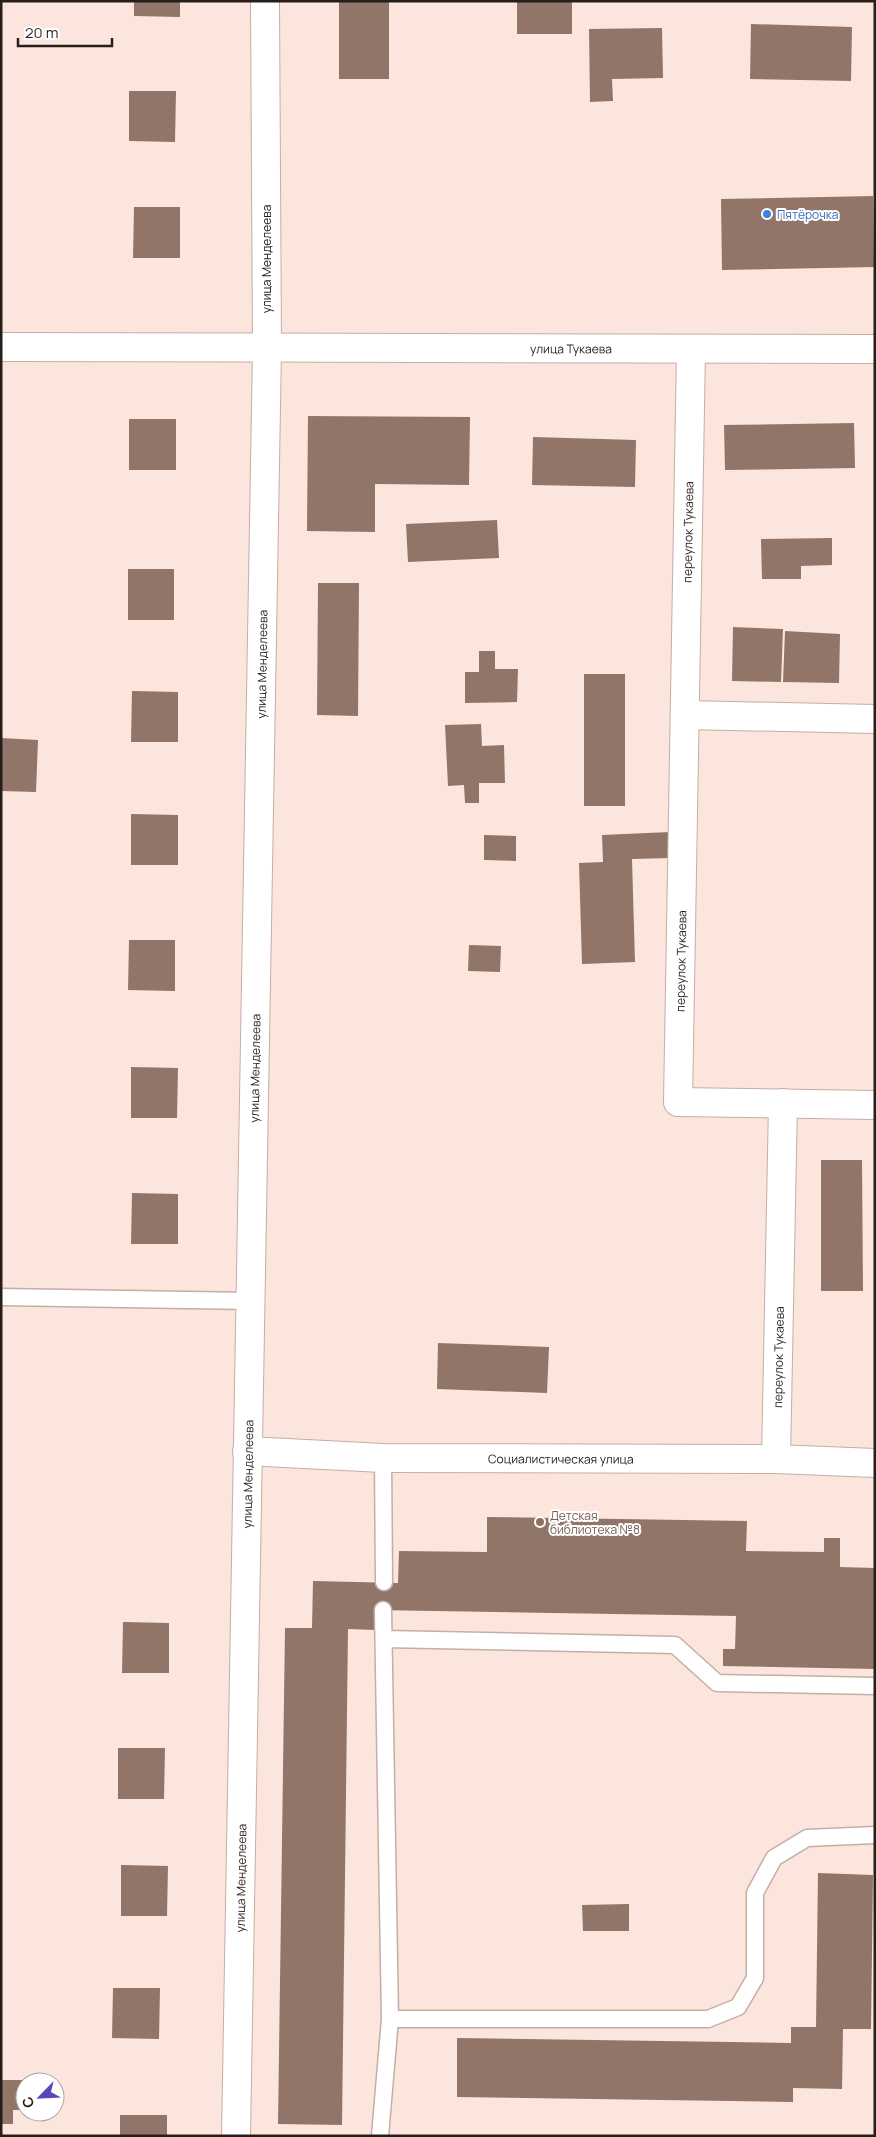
<svg xmlns="http://www.w3.org/2000/svg" width="876" height="2137" font-family="Manrope,sans-serif">
	<rect width="100%" height="100%" fill="#fce5dc"/>
	<path fill="#927569" d="M134,1H180V17L134,16Z
		M339,1H389V79H339Z
		M517,1H572V34H517Z
		M751,24L852,27L851,81L750,79Z
		M662,28L663,78L612,79L613,101L590,102L589,29Z
		M129,91H176L175,142L129,141Z
		M873,196L874,267L722,270L721,199Z
		M134,207H180V258H133Z
		M308,416L470,417L469,485L375,484V532L307,531Z
		M129,419H176V470H129Z
		M854,423L855,468L725,470L724,425Z
		M533,437L636,440L635,487L532,485Z
		M497,520L499,558L408,562L406,524Z
		M832,538V565L801,566V579H762L761,539Z
		M128,569H174V620H128Z
		M318,583H359L358,716L317,715Z
		M733,627L783,629L781,682L732,681Z
		M785,631L840,634L839,683L783,682Z
		M479,651H495V669H518L517,702L465,703V672H479Z
		M584,674H625V806H584Z
		M132,691L178,692V742H131Z
		M481,724L482,746L504,745L505,783H479V803H465L464,785L448,786L445,725Z
		M1,738L38,740L36,792L1,791Z
		M131,814L178,815V865H131Z
		M670,832L671,858L632,859L635,962L582,964L579,863L603,862L602,835Z
		M484,835L516,836V861L484,860Z
		M129,940H175V991L128,990Z
		M469,945L501,946L500,972L468,971Z
		M131,1067L178,1068L177,1118H131Z
		M821,1160H862L863,1291H821Z
		M132,1193L178,1194V1244H131Z
		M438,1343L549,1347L547,1393L437,1389Z
		M487,1517L747,1521L746,1551L824,1552V1538H840V1567L875,1568L874,1669L723,1666V1649H735L736,1616L375,1610V1630L348,1629L342,2125L278,2124L285,1628H312L313,1581L398,1583L399,1551L487,1552Z
		M123,1622L169,1623V1673H122Z
		M118,1748H165L164,1799H118Z
		M121,1865L168,1866L167,1916H121Z
		M818,1873L873,1875L871,2029H843L842,2089L793,2088V2102L457,2097V2038L791,2043V2027H816Z
		M629,1904V1931H583L582,1905Z
		M113,1988H160L159,2039L112,2038Z
		M1,2080H46V2082H25V2110H13V2124H1Z
		M120,2115H167V2136H120Z"/>
	<g fill="none" stroke-linecap="round" stroke-linejoin="round">
		<g stroke="#c4aea6" stroke-width="19">
			<path id="service" d="M1,1297L250,1301
				M383,1458L384,1582
				M384,1639L675,1645L717,1683L875,1686
				M390,2019H708L738,2007L755,1978V1893L774,1858L807,1838L875,1835
				M380,2136L390,2019L383,1610"/>
		</g>
		<g stroke="#c4aea6" stroke-width="30">
			<g id="minor">
				<path id="s1" d="M1,347L875,349"/>
				<path d="M691,349L678,1102L875,1105"/>
				<path d="M685,715L875,719"/>
				<path id="s2" d="M776,1459L783,1103"/>
			</g>
		</g>
		<g stroke="#c4aea6" stroke-width="30">
			<g id="tertiary">
				<path id="s3" d="M247,1451L383,1458L776,1459L875,1463"/>
				<path id="s4" d="M236,2136L267,349L265,1"/>
			</g>
		</g>
		<use href="#service" stroke="#fff" stroke-width="16"/>
		<use href="#minor" stroke="#fff" stroke-width="28"/>
		<use href="#tertiary" stroke="#fff" stroke-width="28"/>
	</g>
	<circle fill="#3f7fe0" stroke="#fff" stroke-width="2" cx="767" cy="214" r="5"/>
	<circle fill="#8d6e63" stroke="#fff" stroke-width="2" cx="540" cy="1522" r="5"/>
	<g text-anchor="middle" dominant-baseline="central" stroke-width="4" stroke-linejoin="round" paint-order="stroke">
		<g font-size="12" fill="#366cbe" stroke="#fff" text-anchor="start">
			<text x="777" y="214">Пятёрочка</text>
		</g>
		<g font-size="12" fill="#261e1b" stroke="#fff">
			<text transform="translate(266 259) rotate(-90)">улица Менделеева</text>
			<text stroke="none"><textPath href="#s1" startOffset="570">улица Тукаева</textPath></text>
			<text transform="translate(688 532) rotate(-89)">переулок Тукаева</text>
			<text stroke="none"><textPath href="#s4" startOffset="1472">улица Менделеева</textPath></text>
			<text transform="translate(681 961) rotate(-89)">переулок Тукаева</text>
			<text stroke="none"><textPath href="#s4" startOffset="1068">улица Менделеева</textPath></text>
			<text stroke="none"><textPath href="#s2" startOffset="102">переулок Тукаева</textPath></text>
			<text stroke="none"><textPath href="#s3" startOffset="314">Социалистическая улица</textPath></text>
			<text stroke="none"><textPath href="#s4" startOffset="662">улица Менделеева</textPath></text>
			<text stroke="none"><textPath href="#s4" startOffset="258">улица Менделеева</textPath></text>
		</g>
		<g font-size="12" fill="#785e54" stroke="#fff" text-anchor="start">
			<text x="550" y="1515">Детская<tspan x="550" dy="14">библиотека №8</tspan></text>
		</g>
	</g>
	<rect width="876" height="2137" fill="none" stroke="#261e1b" stroke-width="5"/>
	<g transform="translate(40 2097) rotate(246)"><circle r="24" fill="#ffffff" stroke="#a8a5a4"/>
	<path d="M0-4L9 19L0 12L-9 19Z" fill="#5b45bd"/>
	<text y="-8" font-size="14" font-weight="bold" text-anchor="middle" fill="#261e1b">С</text>
	</g>
	<path d="M18 38v8h94v-8" fill="none" stroke="#261e1b" stroke-width="2.5"/>
	<text x="25" y="38" font-size="15" fill="#261e1b" stroke="#ffffff" stroke-width="4" paint-order="stroke">20 m</text>
</svg>
